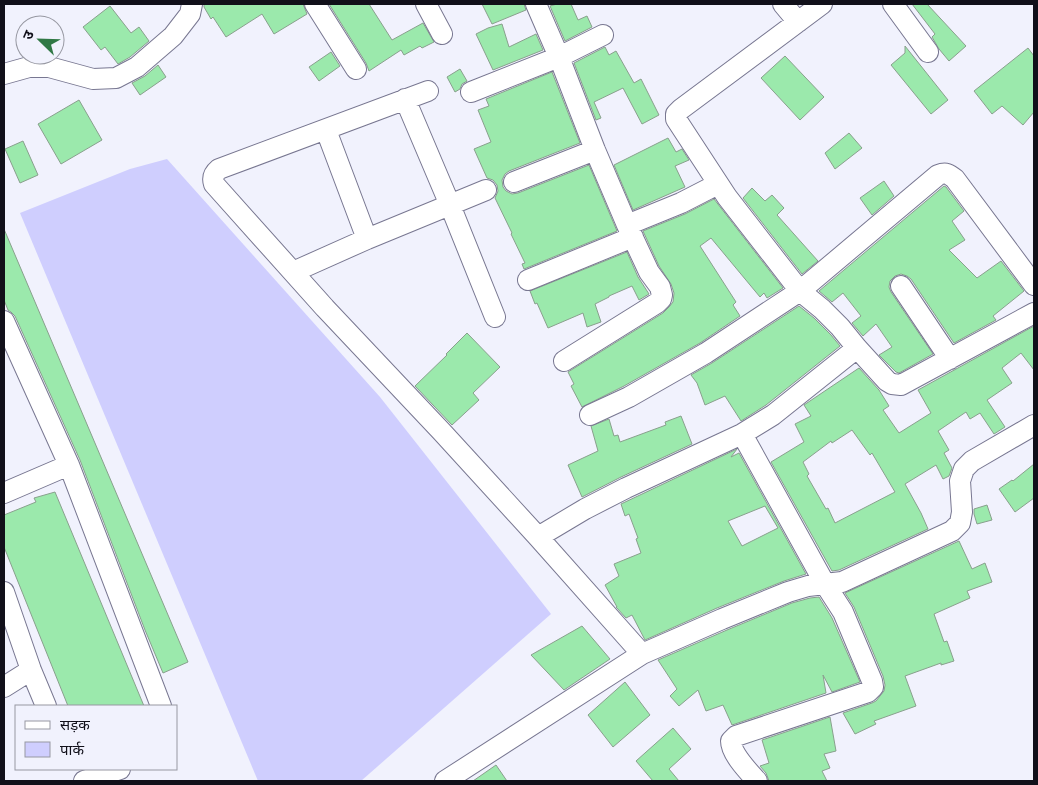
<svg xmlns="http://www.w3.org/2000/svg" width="1038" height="785" font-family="Rubik,'Noto Sans Devanagari',sans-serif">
	<rect width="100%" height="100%" fill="#f1f2fd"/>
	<path fill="#cfcefe" d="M167,159L380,397L551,614L361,781H258L20,213L130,169Z"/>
	<path fill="#9be9ac" stroke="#89a08d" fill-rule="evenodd" d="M204,4H303L307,14L274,34L262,14L226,37L213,17L211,19L204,7Z
		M329,4H369L392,40L423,23L434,42L422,48L420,46L404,55L401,50L369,71L366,63Z
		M482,4H524L526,10L492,24Z
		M557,4H571L578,20L587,16L592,27L565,41L550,6Z
		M912,4H927L966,46L949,61L939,49L932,37L935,34Z
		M110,6L131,33L139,27L149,41L130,57L118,64L105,47L101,50L83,27Z
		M502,24L509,47L536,34L543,50L493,70L476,34L488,28Z
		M905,46L948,100L931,114L891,65L905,53Z
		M605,47L609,55L616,51L634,83L641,79L659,115L642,124L623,88L594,102L601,118L596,120L574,63Z
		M1028,48L1034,56V112L1023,125L1002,106L992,114L974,91Z
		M331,52L340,66L319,81L309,67Z
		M785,56L824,97L800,120L761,78Z
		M158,65L166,77L140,95L132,83L145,76Z
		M460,69L467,81L462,84L460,89L455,92L447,77Z
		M552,72L580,143L509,171L505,174L502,180L503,187L506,191L512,194L518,193L589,165L617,231L524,269L522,264L525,263L511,234L512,233L495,198L498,191L497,185L493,180L487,178L474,149L491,142L478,110L489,106L486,99Z
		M79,100L102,140L61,164L38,124Z
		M849,133L862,148L835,169L825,153Z
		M668,138L676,152L682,149L689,160L675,166L685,187L633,210L614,165Z
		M23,141L38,175L20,183L5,149Z
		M884,181L894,196L872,215L860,198Z
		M944,186L946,187L964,211L952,221L965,240L949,250L977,278L1001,261L1024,291L993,316L996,320L954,343L911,279L907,276L901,274L895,276L890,281L889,287L891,292L933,354L899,373L896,372L879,355L892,347L876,324L863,336L852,323L861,316L843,293L832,302L819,291Z
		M752,188L765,201L772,195L784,208L777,215L818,261L802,274L743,198Z
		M714,199L783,288L767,298L764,293L760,297L711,238L700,246L736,302L733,305L740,316L700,343L624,386L582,407L571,386L574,384L568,372L663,313L669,307L673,302L674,293L671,284L659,266L643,231L685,214Z
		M4,229L188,662L163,673L145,630L80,460L15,316L11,312L8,310L4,300Z
		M627,252L638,277L649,294L639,300L632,286L609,296V297L595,304L601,322L587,327L583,313L548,328L537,303L535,304L530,291Z
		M799,306L814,318L831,335L840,346L766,405L741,421L725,396L705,405L697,383L691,375L712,363Z
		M1034,326V370L1021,353L1002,368L1012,383L987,400L1005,427L994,434L980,413L970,419L966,412L938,431L949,450L944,453L952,468L949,476L943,479L936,465L905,484L921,513L928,529L839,570L832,571L771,462L804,442L795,424L811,416L804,405L859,368L879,390L889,406L883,410L899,433L931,413L918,390ZM852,430L870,455L872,453L895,492L835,523L828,508L826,509L807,476L809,474L803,462L831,441L832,443Z
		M467,333L500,367L473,393L479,400L452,425L415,386L447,355L446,354Z
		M681,416L692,444L621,477L582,497L568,465L598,451L591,426L609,419L614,436L618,435L620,442L666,425L665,422Z
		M737,449L731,457L739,453L806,574L784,581L717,608L645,640L632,615L626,618L616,607H617L605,585L619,576L614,564L641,553L636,539L638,538L629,514L625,516L621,504ZM765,506L778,528L742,546L728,521Z
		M1034,464V498L1015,512L999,489L1012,480L1013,481Z
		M55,492L144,706H68L4,547V515L36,502L34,498Z
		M987,505L992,520L977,524L974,514V509Z
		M959,541L972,569L985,563L992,582L967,591L970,598L934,614L944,642L947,641L954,661L941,665V663L905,676L916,706L874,721L876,724L855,734L843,713L872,703L876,701L884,691L885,685L883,676L854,607L845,593Z
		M819,597L832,618L860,682L832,692L823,675L826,693L732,725L723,705L706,711L698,690L679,706L670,696L677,689L658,660L727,630L792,603L810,598Z
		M582,626L610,659L564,690L531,655Z
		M625,682L650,715L613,747L588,715Z
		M830,717L836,751L824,754L830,768L822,771L827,781H769L766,773L760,766L769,763L762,740Z
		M673,728L691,749L669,769L679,781H653L636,761Z
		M496,765L507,781H473Z"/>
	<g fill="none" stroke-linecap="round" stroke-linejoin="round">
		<g stroke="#787791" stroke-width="22">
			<path id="minor" d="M315,4L356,69
				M426,4L442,34
				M536,4L559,57L595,150L627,225L649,272L660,287L662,295L661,299L657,303L564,361
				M783,4L798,22
				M822,4L681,109L676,114V119L727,197L800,291L822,309L840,327L857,348L887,381L892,384L901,385L1034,313
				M893,4L928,52
				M4,74L29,67H49L93,79L116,78L137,67L173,36L190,14L192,4
				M428,91L219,169C213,174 212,178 214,184L325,308L442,432L538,537L642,654
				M471,92L559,57L603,35
				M405,99L450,205L495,317
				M326,130L367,239
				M514,182L595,150
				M627,225L681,203L718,184
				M293,272L367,239L486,190
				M528,280L633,237
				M901,286L950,359
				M4,321L69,465L161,706
				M590,415L629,397L706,353L800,291L938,175C946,172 949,174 955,179L1034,285
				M742,434L825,584L843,612L872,681L873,687L868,692L736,736L731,741C731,754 749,772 757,781
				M4,493L69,465
				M538,537L585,509L626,488L742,434L773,415L857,348
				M4,592L31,670L46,706
				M4,687L31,670
				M84,781L120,769
				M445,781L642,654L722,619L788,592L808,586L842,582L952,531L960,523L962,512L960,481L964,469L972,461L1034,425"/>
		</g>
		<use href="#minor" stroke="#fff" stroke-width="20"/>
	</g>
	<rect width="1038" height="785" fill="none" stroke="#11101a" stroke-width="10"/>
	<rect x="15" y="705" width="162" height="65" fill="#f1f2fd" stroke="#9798a2"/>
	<rect x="25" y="721" width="25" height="8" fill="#ffffff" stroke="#9798a2"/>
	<text x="60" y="730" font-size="15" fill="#11101a">सड़क</text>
	<rect x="25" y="742" width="25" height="15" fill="#cfcefe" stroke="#9798a2"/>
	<text x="60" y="755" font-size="15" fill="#11101a">पार्क</text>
	<g transform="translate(40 40) rotate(293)"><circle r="24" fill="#f1f2fd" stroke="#9798a2"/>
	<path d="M0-4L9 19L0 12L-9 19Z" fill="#307845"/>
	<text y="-8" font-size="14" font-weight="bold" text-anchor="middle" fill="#11101a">उ</text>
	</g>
</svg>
